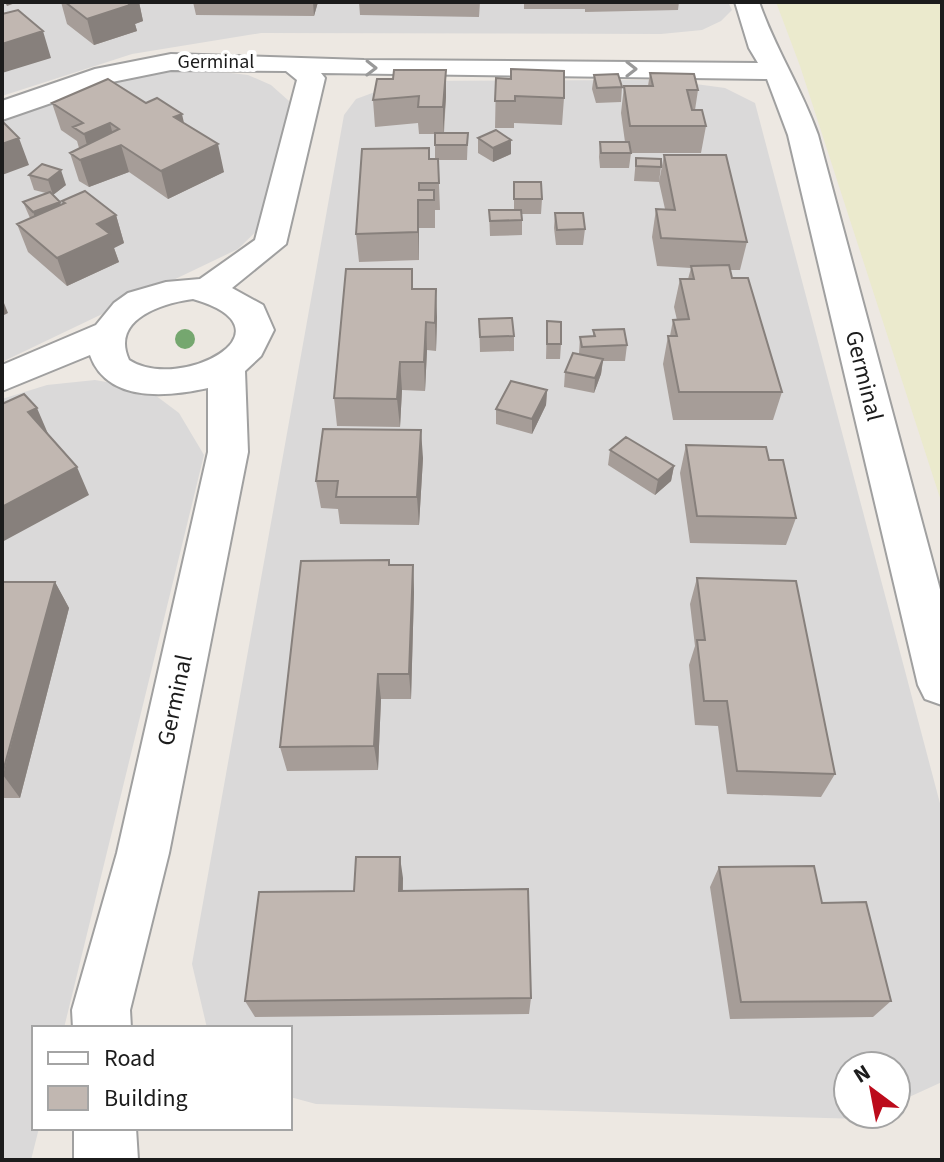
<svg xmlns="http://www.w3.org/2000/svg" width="944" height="1162" font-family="'Source Sans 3',sans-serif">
	<rect width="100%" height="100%" fill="#ede8e2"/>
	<path fill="#dad9d9" d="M2,2H728L732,10L721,21L702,30L661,34L261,33L132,54L2,96Z
		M189,68L248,75L271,85L289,101L287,129L267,221L238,249L2,362V121L130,78Z
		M666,80L725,88L755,103L942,811V1082L896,1103V1066H848V1114H873L863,1119L316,1104L290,1097V1028H207L192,964L344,115L356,99L405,81Z
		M95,380L147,389L179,413L204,455L64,1028H34V1128H39L31,1160H2V399L47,385Z"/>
	<path fill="#ebeacd" d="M776,2H942V504L800,66Z"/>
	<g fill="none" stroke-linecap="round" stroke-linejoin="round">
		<g stroke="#a0a0a0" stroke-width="4">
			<path id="street" d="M735,2H759C776,51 801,87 818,135L942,597V705L925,699L918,685L788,135L767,79L321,73L325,78L286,244L232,288L263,305L274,330L261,356L245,371L248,452L169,853L130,1010L131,1028H73L72,1010L117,853L208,452V388C167,397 107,403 90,355L2,391V365L96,325L114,303L128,293L166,282L200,279L255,240L297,80L286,71L171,70L112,82L2,120V101L95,69L171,54L364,60L758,63L749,48ZM193,299C300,330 179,393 129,360C110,319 163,303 193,299Z
				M74,1128H136L138,1160H74Z"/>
		</g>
		<use href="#street" fill="#fff" fill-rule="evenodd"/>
	</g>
	<circle fill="#75a76f" cx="185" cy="339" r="10"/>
	<path fill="#a69d98" d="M61,2H139L143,21L135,24L137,31L94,45L67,24Z
		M193,2H318L314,16L196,15Z
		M359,2H480L479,17L360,15Z
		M524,2H679L678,10L585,12V9H524Z
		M446,70V97L444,133H468L467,160H438L440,210H435V228H419V260L359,262L356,234L430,159H435V134H419L418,123L375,127L373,100L393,79Z
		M650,73L698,90L695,110L706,126L701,153H631L629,168H600L599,157L600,142H625L621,113L624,86H648Z
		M594,75L622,87L621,102L596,103L592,89Z
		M496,78L564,98L562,125L514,123V128H495Z
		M52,103H146L184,124L224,172L168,199L129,172L89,187L79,181L70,153L79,148L77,141L61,130Z
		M478,138L511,154L493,162L478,153Z
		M664,155L747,242L740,270H730L732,278L782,392L773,420H673L663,364L668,336H670L673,320H677L674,307L680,279H688L691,268L657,266L652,237L656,209H665L659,182Z
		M636,158L661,167L659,182L634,181Z
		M29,175L66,185L53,195L60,202L61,205L63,204L62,201L116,215L124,243L114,248L119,262L67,286L28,252L17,224L30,218L23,202L46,193L34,190Z
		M514,182L542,199L541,214H522V235L490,236L489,210H514Z
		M555,213L585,229L583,245H556L554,228Z
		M412,269L413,289L437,317L436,351L427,350L425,391L402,390L400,427L337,426L334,398Z
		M479,319L514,336V351L480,352Z
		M547,321L561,344L560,359H546Z
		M593,330L627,345L625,361H603L601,374L594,393L564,387L565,372L579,354L580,337L593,336Z
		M547,390L546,405L532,434L496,424V409Z
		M686,445L769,460L796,518L786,545L690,543L680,473Z
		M610,450L674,466L671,481L655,495L608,465Z
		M423,458L419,525L340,524L338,509L321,508L316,481Z
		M389,565H413L414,592L411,699H381L378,770L287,771L280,747Z
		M697,578L835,774L821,797L727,794L718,726L695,725L689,665L695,646L690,604Z
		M2,582H55L69,608L20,798H2Z
		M719,867L822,903L891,1001L873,1017L730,1019L710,887Z
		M403,878V891L531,998L529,1014L255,1017L245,1001L354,891Z"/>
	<path fill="#87807c" d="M5,2H18L7,6Z
		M124,2H139L143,21L135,24L137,31L94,45L87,19Z
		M313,2H318L314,16Z
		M43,31L51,58L2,73V44Z
		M446,70V97L443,134V107Z
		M182,114L188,141L174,117Z
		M110,123L116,147L121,145L129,172L89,187L80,160L90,156L84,134Z
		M19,138L29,165L2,175V144Z
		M511,140V154L493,162V148Z
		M218,144L224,172L168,199L161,171Z
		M61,170L66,185L53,195L48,180Z
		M418,200L419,228V260L418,232Z
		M60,202L65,217L39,227L33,212Z
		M116,215L124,243L114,248L119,262L67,286L57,258L97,224Z
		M436,289L437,317L436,351L435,323Z
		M2,298L8,313L2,316Z
		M426,322L427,350L425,391L424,362Z
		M603,359L601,374L594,393L595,378Z
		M400,362L402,390L400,427L397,399Z
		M547,390L546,405L532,434V419Z
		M37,408L49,436L28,412Z
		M421,430L423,458L419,525L417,497Z
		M674,466L671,481L655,495L658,480Z
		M77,467L89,495L2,542V507Z
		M413,565L414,592L411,699L409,674Z
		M55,582L69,608L20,798L3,775Z
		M378,674L381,699L378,770L374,746Z
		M400,857L403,878L402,911L399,891Z"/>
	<path fill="#c1b7b1" stroke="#87807c" stroke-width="2" d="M65,2H126L130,5L87,19Z
		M18,10L43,31L2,44V14Z
		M511,69L564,71V98L515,96V101H495L496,78L511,79Z
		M394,70H446L443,107H418L419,96L373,100L377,79H393Z
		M650,73L694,74L698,90H687L692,110H702L706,126H630L624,86H653Z
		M618,74L622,87L597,88L594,75Z
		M108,79L146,103L157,98L182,114L174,117L218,144L161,171L121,145L80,160L70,153L119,129L110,123L84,134L73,127L83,123L52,103Z
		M2,121L19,138L2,144Z
		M496,130L511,140L493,148L478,138Z
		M435,133H468L467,145H435Z
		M600,142H629L631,153H601Z
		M429,148V159H438L439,183H419V190H434V200H418V232L356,234L362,149Z
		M664,155H726L747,242L661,238L656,209L675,210Z
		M636,158L661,159V167L636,166Z
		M42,164L61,170L48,180L29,175Z
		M514,182H541L542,199H514Z
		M85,191L116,215L97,224L110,234L57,258L17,224L65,203L62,201Z
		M50,192L60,202L33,212L23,202Z
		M489,210H521L522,220L490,221Z
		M555,213H583L585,229L557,230Z
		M729,265L732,278H748L782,392H679L668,336H677L673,320L689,319L680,279H694L691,266Z
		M346,269H412V289H436L435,323L426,322L424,362H400L397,399L334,398Z
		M512,318L514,336L480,337L479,319Z
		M547,321L561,322V344H547Z
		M624,329L627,345L582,347L580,337L595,336L593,330Z
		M573,353L603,359L595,378L565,372Z
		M511,381L547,390L532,419L496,409Z
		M24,394L37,408L28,412L77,467L2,507V404Z
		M323,429L421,430L417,497H336L338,481H316Z
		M626,437L674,466L658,480L610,450Z
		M686,445L766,447L769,460H783L796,518L697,516Z
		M389,560V565H413L409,674H378L374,746L280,747L301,561Z
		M697,578L796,581L835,774L737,771L727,701H704L697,640H705Z
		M2,582H55L2,775Z
		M356,857H400L399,891L528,889L531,998L245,1001L259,892L354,891Z
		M814,866L822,903L866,902L891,1001L741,1002L719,867Z"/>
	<defs><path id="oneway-chevron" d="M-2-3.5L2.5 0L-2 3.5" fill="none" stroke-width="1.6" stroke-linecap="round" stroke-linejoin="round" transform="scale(2)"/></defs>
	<g stroke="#999">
		<use href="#oneway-chevron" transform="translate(371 68) rotate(1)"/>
		<use href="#oneway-chevron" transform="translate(631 69)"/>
	</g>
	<g text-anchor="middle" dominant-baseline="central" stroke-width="8" stroke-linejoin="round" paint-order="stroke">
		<g font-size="20" fill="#1c1c1c" stroke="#fff">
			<text x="216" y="62">Germinal</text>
		</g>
		<g font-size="24" fill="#1c1c1c" stroke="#fff">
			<text transform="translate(864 376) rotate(76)">Germinal</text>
			<text transform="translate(175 700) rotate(-78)">Germinal</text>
		</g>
	</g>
	<rect width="944" height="1162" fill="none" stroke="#1c1c1c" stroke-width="8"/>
	<rect x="32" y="1026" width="260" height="104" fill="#ffffff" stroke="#a4a4a4" stroke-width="2"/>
	<rect x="48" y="1052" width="40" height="12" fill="#ffffff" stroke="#a4a4a4" stroke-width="2"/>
	<text x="104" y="1066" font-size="24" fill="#1c1c1c">Road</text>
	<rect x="48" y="1086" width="40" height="24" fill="#c1b7b1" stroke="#a4a4a4" stroke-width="2"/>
	<text x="104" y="1106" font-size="24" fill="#1c1c1c">Building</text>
	<g transform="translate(872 1090) rotate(328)"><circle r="38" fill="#ffffff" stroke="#a4a4a4" stroke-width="2"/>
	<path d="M0-6L14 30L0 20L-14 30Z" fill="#bc0b1b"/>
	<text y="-12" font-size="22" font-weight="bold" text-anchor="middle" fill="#1c1c1c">N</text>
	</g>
</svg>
